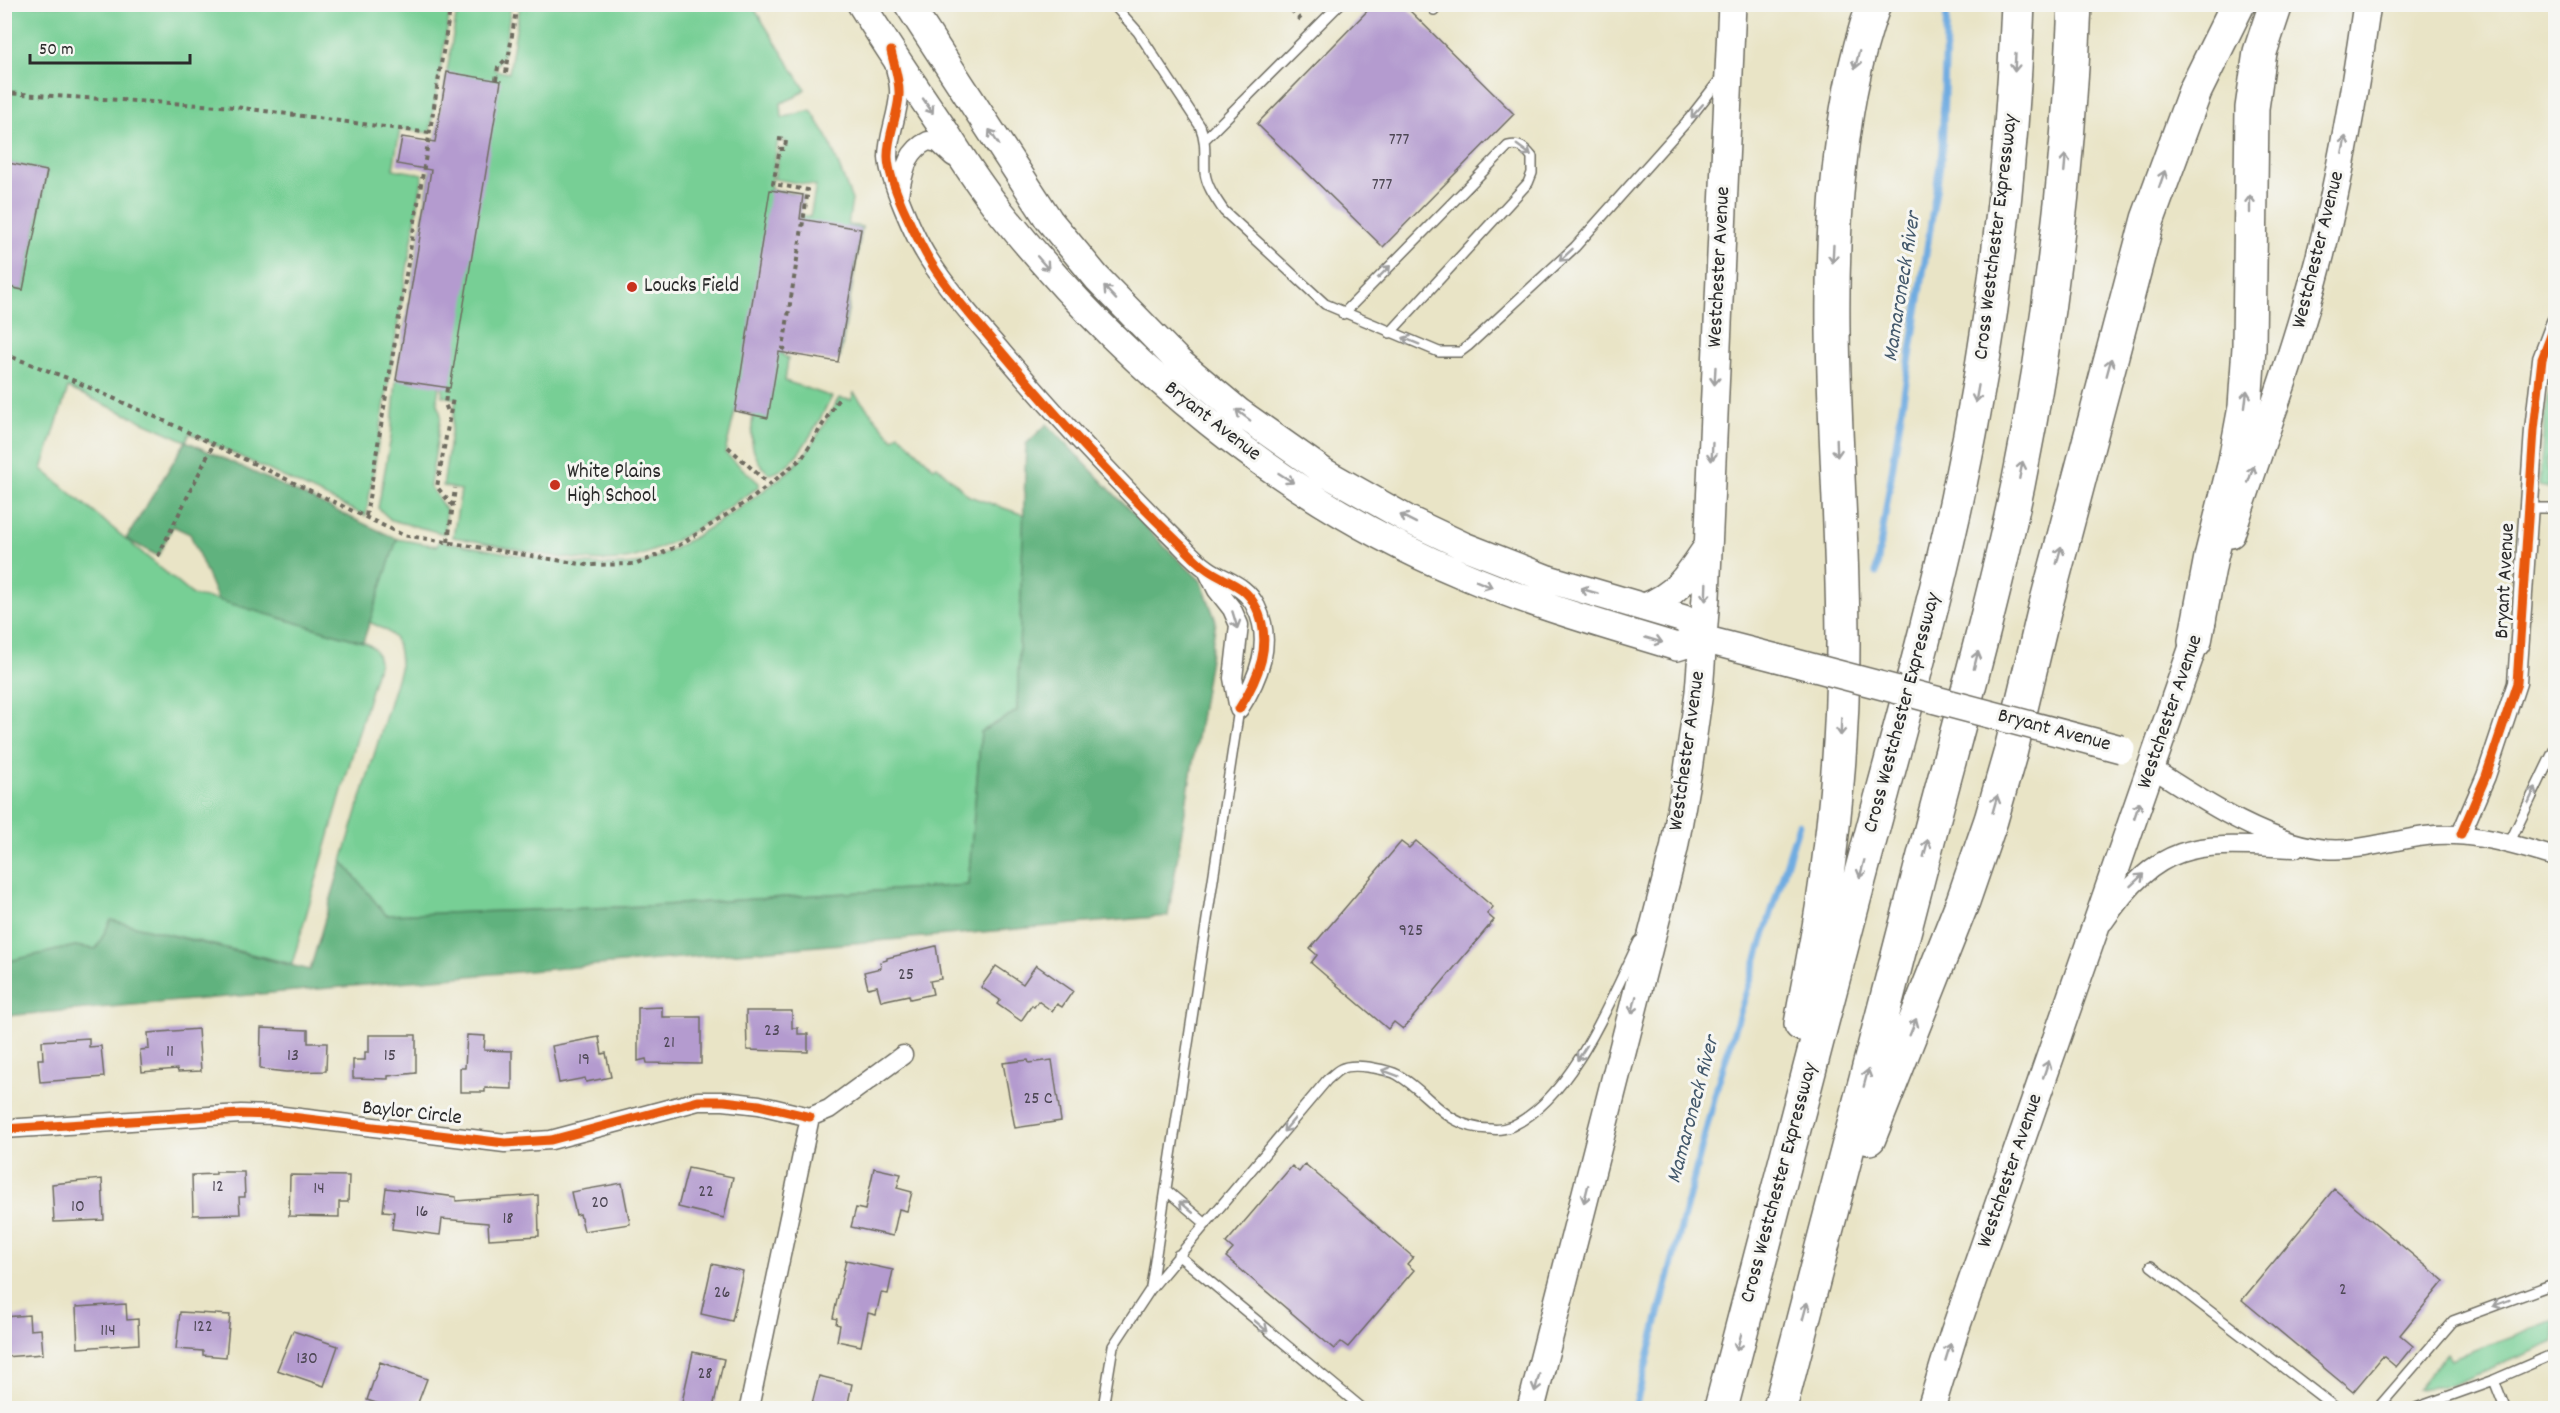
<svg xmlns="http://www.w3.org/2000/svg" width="2560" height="1413" font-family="Dekko,sans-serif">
	<rect width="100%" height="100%" fill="#f6f6f2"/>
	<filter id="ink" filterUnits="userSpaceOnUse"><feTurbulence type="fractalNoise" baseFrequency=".0167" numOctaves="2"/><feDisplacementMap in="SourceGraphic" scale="12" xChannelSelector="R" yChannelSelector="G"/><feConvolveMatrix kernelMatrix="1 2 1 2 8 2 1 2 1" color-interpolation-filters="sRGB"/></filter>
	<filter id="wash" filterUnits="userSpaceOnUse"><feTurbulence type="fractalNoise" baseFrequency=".008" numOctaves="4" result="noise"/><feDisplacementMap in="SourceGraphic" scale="24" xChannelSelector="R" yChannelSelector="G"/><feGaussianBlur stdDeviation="1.35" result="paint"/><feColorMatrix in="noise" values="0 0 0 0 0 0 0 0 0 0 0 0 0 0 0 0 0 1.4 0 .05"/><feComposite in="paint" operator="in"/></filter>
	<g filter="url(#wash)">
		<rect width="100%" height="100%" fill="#e9e4c6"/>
		<path fill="#77cf95" stroke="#517d60" stroke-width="1.5" fill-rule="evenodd" d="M5,5H451L430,133L400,129L393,169L423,174L366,516L190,433L186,441L68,388L42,469L194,596L218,600L363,642C374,646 377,651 379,662L292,964L111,920L96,949L75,946L5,962L4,286L23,290L47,171L5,162Z
			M458,5H511L504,53L494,70L509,73L520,5H752L805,89L795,97L781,103L782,118L811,110L828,138L852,200L848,225L862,227L840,358L783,348L779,351L788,359L785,381L832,397C820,418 796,471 769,474C750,456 750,440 753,415L735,411L725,453L759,483V487C719,513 681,544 635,557C592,570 500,545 453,537L461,490L443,486L456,399L442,396L443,387H439L437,399L441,416L430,486L446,510L445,534L391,520L378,508L391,437L396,380ZM778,140L786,141L785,149H780L774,179L816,186L810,217L800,215L803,195L770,189Z
			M2555,363V444L2547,461L2549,488L2539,486L2545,415Z
			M854,393L893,439L899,434L934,468L937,466L969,496L1024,515L1017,711L981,732L968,885L649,906L386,915L342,861L400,669C400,640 396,633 369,622L397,539L437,546L439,541C499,550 576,570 635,564C665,562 779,484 800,460C816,442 827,418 839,398L851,400Z
			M2555,1320V1342L2452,1385L2417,1389L2447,1353L2451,1359Z"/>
		<path fill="#61b27e" stroke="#466e54" stroke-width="1.5" d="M1047,424L1164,546L1201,581L1216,621L1168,916L5,1016V962L75,946L96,949L111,920L310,970L342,861L386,915L649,906L968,885L981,732L1017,711L1026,444Z
			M186,441L397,539L363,642L218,600L190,534L173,526L158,556L126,539Z"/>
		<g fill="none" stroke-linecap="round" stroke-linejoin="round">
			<path stroke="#70ace1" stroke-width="7" d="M1876,573L1942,152L1947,4
				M1635,1408L1718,1083L1799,824"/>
		</g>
		<g id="blocks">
			<path fill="#b49bcf" d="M1374,4H1403L1514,114L1383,247L1257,124Z
				M447,72L501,81L450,388L396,380L431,170L397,164L402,137L435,142Z
				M4,162L47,171L23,290L4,286Z
				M770,190L803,195L800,219L861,229L838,362L779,352L768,418L735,411Z
				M1416,841L1493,907L1487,914L1494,920L1403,1029L1394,1022L1388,1029L1311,963L1317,955L1310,949L1401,842L1409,848Z
				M936,946L941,979L930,981L933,994L910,999L909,995L881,1001L877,986L868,988L864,972L881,968L880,962L887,960V958Z
				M1036,965L1073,991L1062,1007L1057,1004L1052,1011L1038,1001L1034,1007L1032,1005L1021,1021L997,1004L1000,1000L981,987L996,966L1023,984Z
				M662,1007V1017H701V1064L647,1063L646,1059L638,1061V1008Z
				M746,1011H792V1028H798V1034H808V1052L747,1050Z
				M261,1028L308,1030V1043H327L326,1071L286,1072L260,1069Z
				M198,1029L201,1071L178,1072L177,1069L142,1072L140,1050L149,1049L148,1033Z
				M369,1035H416V1073L388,1076V1079L353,1078V1060H365V1052H369Z
				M467,1035L485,1036L484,1050L512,1051V1089L485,1088V1092H460V1068H465Z
				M599,1037L602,1054L606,1053L611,1077L586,1082L585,1078L559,1083L552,1046Z
				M89,1038V1047L101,1046L104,1077L40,1082L38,1059H43L42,1041Z
				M1028,1060L1029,1063L1052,1060L1061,1121L1015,1128L1003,1063Z
				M1305,1164L1413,1257L1407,1264L1414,1270L1348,1347L1341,1342L1334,1349L1226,1257L1233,1249L1226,1243L1292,1166L1299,1172Z
				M688,1168L733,1177L724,1218L678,1207Z
				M874,1168L901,1174L897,1188L912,1192L907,1211L899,1209L893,1236L851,1227L856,1208L865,1210Z
				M216,1172H244L245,1197H239L240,1214L193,1215L192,1175L216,1174Z
				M290,1175L349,1176L348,1202H339V1217L289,1216Z
				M102,1179L104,1220L54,1222L52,1184Z
				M622,1183L630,1224L584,1231L580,1214L576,1215L571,1192Z
				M386,1188L456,1197V1201L538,1195L539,1236L489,1239L488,1223L442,1219L440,1235L392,1229L394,1212L383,1211Z
				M2334,1189L2444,1281L2400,1335L2413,1346L2396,1367L2383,1356L2353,1392L2242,1300Z
				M846,1260L893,1270L888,1294L881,1293L876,1315L868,1313L861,1346L837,1341L840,1325L836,1324L837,1319L833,1318Z
				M712,1264L743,1271L732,1321L701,1314Z
				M126,1304L127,1320L138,1319L139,1344L78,1348L76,1307Z
				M180,1312L230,1315L226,1357L203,1355V1351L176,1349Z
				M29,1315L30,1330L41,1329L43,1354L4,1357V1317Z
				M293,1331L338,1346L324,1386L277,1370Z
				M693,1352L724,1359L713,1408L682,1402Z
				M380,1362L427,1379L416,1408H391L367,1400Z
				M819,1376L852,1384L847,1408H811Z"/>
		</g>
	</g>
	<g filter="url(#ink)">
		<use href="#blocks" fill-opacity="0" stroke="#6e6c61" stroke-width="1.5"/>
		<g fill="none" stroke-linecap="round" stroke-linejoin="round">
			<g stroke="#6e6c61" stroke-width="12">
				<path id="service" d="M1113,4L1138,32L1200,126C1207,142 1204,156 1205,173C1207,187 1216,199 1224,211L1325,304L1439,352H1460L1468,346L1575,247L1689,119L1721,78
					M1434,10L1438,4
					M1206,138L1340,4
					M1343,314L1508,146C1519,143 1525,148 1532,157V173L1528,183L1390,333
					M2528,508H2556
					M2509,844L2556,746
					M1166,1190L1206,1224
					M1178,1255L1362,1408
					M2151,1266L2336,1408
					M1151,1287L1239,709
					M2494,1380L2505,1408
					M1103,1408L1113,1346L1150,1290L1327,1080C1331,1077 1336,1071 1341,1069C1348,1065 1360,1066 1368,1067C1378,1069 1389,1070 1398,1075C1432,1095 1445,1128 1490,1129C1497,1130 1505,1129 1512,1126C1573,1097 1611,999 1639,941
					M2378,1408L2453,1321L2556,1283
					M2416,1408L2494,1380L2556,1353"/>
			</g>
			<g stroke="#6e6c61" stroke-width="21">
				<path id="minor" d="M894,63C896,73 900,84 899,95C898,115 888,136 888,157C889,180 915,238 928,258C948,290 974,319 998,347C1054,414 1113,477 1174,538C1184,548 1195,561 1207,569C1225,582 1245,584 1256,607C1274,643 1258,679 1239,709
					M899,194C904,172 906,151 928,141L938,143L953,157
					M1207,570L1217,590L1232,609L1239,625L1233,678L1239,709
					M2152,768C2202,800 2264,842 2325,849C2358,852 2393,840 2425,836C2471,830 2512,845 2556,857
					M2461,834L2486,776L2517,683L2534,430L2542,359L2556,322
					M2104,922C2162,836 2201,844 2295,848
					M810,1117L829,1109L903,1055
					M4,1129L241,1114L275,1115L505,1143L551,1140L698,1101H724L759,1105L810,1117
					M749,1408L810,1117"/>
			</g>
			<g stroke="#6e6c61" stroke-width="30">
				<path id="secondary" d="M861,4C888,47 916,89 944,130C961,157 979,185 999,210C1123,365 1279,498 1463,575C1533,605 1605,625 1677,647L1703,639L1777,658
					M908,4L1049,220L1097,278L1178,361L1239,412L1324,472L1409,520L1464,546L1548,579L1684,619L1703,639
					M2231,534C2261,443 2295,353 2319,260C2341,176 2355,90 2367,4
					M1645,607C1678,594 1689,574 1708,546
					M1531,1408L1674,849L1688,770L1699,692L1706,597L1732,4
					M1931,1408L1954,1333L2202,621"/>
			</g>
			<g stroke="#6e6c61" stroke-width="36">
				<path id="motorway" d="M2195,641L2211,557L2234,466L2245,407L2249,347L2252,108L2260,52L2276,4
					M1801,1024C1808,983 1817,943 1823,902C1836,817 1843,731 1843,645C1843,490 1824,336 1838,181C1844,121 1853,61 1874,4
					M1869,1138L1963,901L1991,820L2010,754L2044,612L2148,219L2195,91L2238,4
					M1721,1408C1767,1234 1812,1059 1858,884C1892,756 1929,628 1957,499C1992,336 2012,171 2018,4
					M1780,1408C1827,1227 1875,1045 1922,863C1955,737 1991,612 2018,485C2050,327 2069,166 2075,4"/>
			</g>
			<path stroke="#6e6c61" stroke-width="4" stroke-dasharray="4.5 4.5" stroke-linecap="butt" d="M1285,4L1302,21
				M506,73L517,4
				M496,80L498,67L508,57
				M4,93L235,107L430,133
				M778,139L786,140L785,149H780L773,184L808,190L783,348L789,354
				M4,354L70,379L169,423L403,535L587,565L637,564L678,546L754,497L802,458L839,398
				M447,388L445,404L449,414
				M728,447L771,486
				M453,506L437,487L453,398
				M366,516L451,4
				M448,542L455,488
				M158,556L213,445"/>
			<use href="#service" stroke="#fff" stroke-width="9"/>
			<use href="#minor" stroke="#fff" stroke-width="18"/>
			<use href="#secondary" stroke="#fff" stroke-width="27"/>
			<use href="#motorway" stroke="#fff" stroke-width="33"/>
			<g stroke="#6e6c61" stroke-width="30" stroke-linecap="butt">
				<path id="secondary-bridge" d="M1777,658L2121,749"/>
			</g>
			<use href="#secondary-bridge" stroke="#fff" stroke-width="27"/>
			<g stroke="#f6f6f2" stroke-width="13">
				<path id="cycleway" d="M891,51C894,65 900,81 899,95C898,116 887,137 888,158C889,183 913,231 926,254C944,287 972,316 995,344C1053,413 1113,480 1177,541C1187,550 1196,562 1207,569C1225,582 1245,584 1256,607C1274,643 1258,679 1239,709
					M2461,834L2486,776L2517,683L2534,430L2542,359L2556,322
					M4,1129L241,1114L275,1115L505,1143L551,1140L698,1101H724L759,1105L810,1117"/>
			</g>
			<use href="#cycleway" stroke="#e8590c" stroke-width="9"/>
		</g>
		<defs><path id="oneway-shaft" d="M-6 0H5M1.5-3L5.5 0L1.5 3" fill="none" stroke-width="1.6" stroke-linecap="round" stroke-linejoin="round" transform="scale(1.5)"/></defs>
		<g stroke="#a0a0a0">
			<use href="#oneway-shaft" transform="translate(1857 60) rotate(104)"/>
			<use href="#oneway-shaft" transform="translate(2015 63) rotate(93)"/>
			<use href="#oneway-shaft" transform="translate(928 106) rotate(56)"/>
			<use href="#oneway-shaft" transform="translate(1697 111) rotate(131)"/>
			<use href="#oneway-shaft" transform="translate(994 137) rotate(-123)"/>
			<use href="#oneway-shaft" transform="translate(2344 145) rotate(-79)"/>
			<use href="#oneway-shaft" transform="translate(1524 150) rotate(36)"/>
			<use href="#oneway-shaft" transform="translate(2065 163) rotate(-85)"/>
			<use href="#oneway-shaft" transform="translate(2162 179) rotate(-71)"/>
			<use href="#oneway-shaft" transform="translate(2250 204) rotate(-90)"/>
			<use href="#oneway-shaft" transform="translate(1833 254) rotate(93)"/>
			<use href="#oneway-shaft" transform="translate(1566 255) rotate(137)"/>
			<use href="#oneway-shaft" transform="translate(1043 263) rotate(49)"/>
			<use href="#oneway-shaft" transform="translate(1384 272) rotate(-45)"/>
			<use href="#oneway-shaft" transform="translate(1110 293) rotate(-133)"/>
			<use href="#oneway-shaft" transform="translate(1411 341) rotate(-158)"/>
			<use href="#oneway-shaft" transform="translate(2109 367) rotate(-75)"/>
			<use href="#oneway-shaft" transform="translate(1715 376) rotate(93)"/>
			<use href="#oneway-shaft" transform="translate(1977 394) rotate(100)"/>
			<use href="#oneway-shaft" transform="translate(2246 399) rotate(-83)"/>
			<use href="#oneway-shaft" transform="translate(1243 415) rotate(-143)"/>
			<use href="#oneway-shaft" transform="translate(1837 448) rotate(88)"/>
			<use href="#oneway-shaft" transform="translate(1712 452) rotate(93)"/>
			<use href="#oneway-shaft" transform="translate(2021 470) rotate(-79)"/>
			<use href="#oneway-shaft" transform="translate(2251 474) rotate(-71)"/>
			<use href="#oneway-shaft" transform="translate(1286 478) rotate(33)"/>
			<use href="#oneway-shaft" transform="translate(1408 519) rotate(-153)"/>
			<use href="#oneway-shaft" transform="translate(2059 555) rotate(-75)"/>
			<use href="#oneway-shaft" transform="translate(1484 584) rotate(22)"/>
			<use href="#oneway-shaft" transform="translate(1589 591) rotate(-164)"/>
			<use href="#oneway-shaft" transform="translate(1706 592) rotate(92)"/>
			<use href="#oneway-shaft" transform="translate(1235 620) rotate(73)"/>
			<use href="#oneway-shaft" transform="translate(1654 640) rotate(16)"/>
			<use href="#oneway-shaft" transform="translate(1976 660) rotate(-76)"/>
			<use href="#oneway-shaft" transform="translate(1841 727) rotate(92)"/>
			<use href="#oneway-shaft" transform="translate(2532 795) rotate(-65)"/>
			<use href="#oneway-shaft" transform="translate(1995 804) rotate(-74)"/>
			<use href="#oneway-shaft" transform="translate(2137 810) rotate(-71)"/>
			<use href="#oneway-shaft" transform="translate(1926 848) rotate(-75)"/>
			<use href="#oneway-shaft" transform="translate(1862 869) rotate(105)"/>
			<use href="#oneway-shaft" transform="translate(2137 880) rotate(-43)"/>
			<use href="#oneway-shaft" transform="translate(1634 1005) rotate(104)"/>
			<use href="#oneway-shaft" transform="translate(1913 1027) rotate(-68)"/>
			<use href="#oneway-shaft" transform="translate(1582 1053) rotate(123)"/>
			<use href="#oneway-shaft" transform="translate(2046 1069) rotate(-71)"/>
			<use href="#oneway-shaft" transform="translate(1390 1073) rotate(-159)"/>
			<use href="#oneway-shaft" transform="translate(1866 1078) rotate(-75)"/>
			<use href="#oneway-shaft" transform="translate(1289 1125) rotate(130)"/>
			<use href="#oneway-shaft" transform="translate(1586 1194) rotate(104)"/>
			<use href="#oneway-shaft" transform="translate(1186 1207) rotate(-140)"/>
			<use href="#oneway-shaft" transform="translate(2501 1303) rotate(160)"/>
			<use href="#oneway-shaft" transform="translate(1805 1311) rotate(-75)"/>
			<use href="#oneway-shaft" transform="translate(1261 1326) rotate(40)"/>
			<use href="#oneway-shaft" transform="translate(1739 1342) rotate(105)"/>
			<use href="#oneway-shaft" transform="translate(1948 1352) rotate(-73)"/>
			<use href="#oneway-shaft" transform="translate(1537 1383) rotate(105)"/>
		</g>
	</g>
	<g fill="#c8321e" stroke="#f6f6f2" stroke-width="2">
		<circle cx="632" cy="287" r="6"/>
		<circle cx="555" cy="485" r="6"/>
	</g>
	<g text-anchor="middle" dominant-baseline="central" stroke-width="6" stroke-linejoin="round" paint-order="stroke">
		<g font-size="18" fill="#4d4754">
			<text x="1399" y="140">777</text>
			<text x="1382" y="185">777</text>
			<text x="1411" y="931">925</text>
			<text x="906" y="975">25</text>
			<text x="772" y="1031">23</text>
			<text x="669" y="1043">21</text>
			<text x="170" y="1052">11</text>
			<text x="293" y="1056">13</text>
			<text x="390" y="1056">15</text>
			<text x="584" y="1060">19</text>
			<text x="1038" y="1099">25 C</text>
			<text x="218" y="1187">12</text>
			<text x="319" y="1189">14</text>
			<text x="706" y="1192">22</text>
			<text x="600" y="1203">20</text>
			<text x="78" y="1207">10</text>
			<text x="422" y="1212">16</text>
			<text x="508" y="1219">18</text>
			<text x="2343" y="1290">2</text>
			<text x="722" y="1293">26</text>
			<text x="203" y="1327">122</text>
			<text x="108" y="1331">114</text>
			<text x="307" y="1359">130</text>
			<text x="705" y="1374">28</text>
		</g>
		<g font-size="21" fill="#2b2b2b" stroke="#f6f6f2">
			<text transform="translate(1997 237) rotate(-83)">Cross Westchester Expressway</text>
			<text transform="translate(2319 250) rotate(-76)">Westchester Avenue</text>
			<text transform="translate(1720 267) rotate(-87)">Westchester Avenue</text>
			<text transform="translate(1212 422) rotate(38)">Bryant Avenue</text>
			<text transform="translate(2506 581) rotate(-87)">Bryant Avenue</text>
			<text transform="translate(2171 712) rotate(-71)">Westchester Avenue</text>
			<text transform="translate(1903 713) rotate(-75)">Cross Westchester Expressway</text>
			<text transform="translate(2054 731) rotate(15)">Bryant Avenue</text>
			<text transform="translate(1688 751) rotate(-82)">Westchester Avenue</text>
			<text transform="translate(412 1114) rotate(6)">Baylor Circle</text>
			<text transform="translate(2011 1171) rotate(-71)">Westchester Avenue</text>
			<text transform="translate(1780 1183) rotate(-75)">Cross Westchester Expressway</text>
		</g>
		<g font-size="21" fill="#2b2b2b" stroke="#f6f6f2" text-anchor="start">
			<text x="644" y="287">Loucks Field</text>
			<text x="567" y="473">White Plains<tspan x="567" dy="24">High School</tspan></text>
		</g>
		<g font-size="22" font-style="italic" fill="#43586b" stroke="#f6f6f2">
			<text transform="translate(1903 287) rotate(-81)">Mamaroneck River</text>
			<text transform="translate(1694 1110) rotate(-75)">Mamaroneck River</text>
		</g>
	</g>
	<rect width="2560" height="1413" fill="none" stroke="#f6f6f2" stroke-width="24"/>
	<path d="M30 54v9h160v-9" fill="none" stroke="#2b2b2b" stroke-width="3"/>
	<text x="39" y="54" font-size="18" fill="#2b2b2b" stroke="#f6f6f2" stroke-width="4.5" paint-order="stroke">50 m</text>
</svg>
